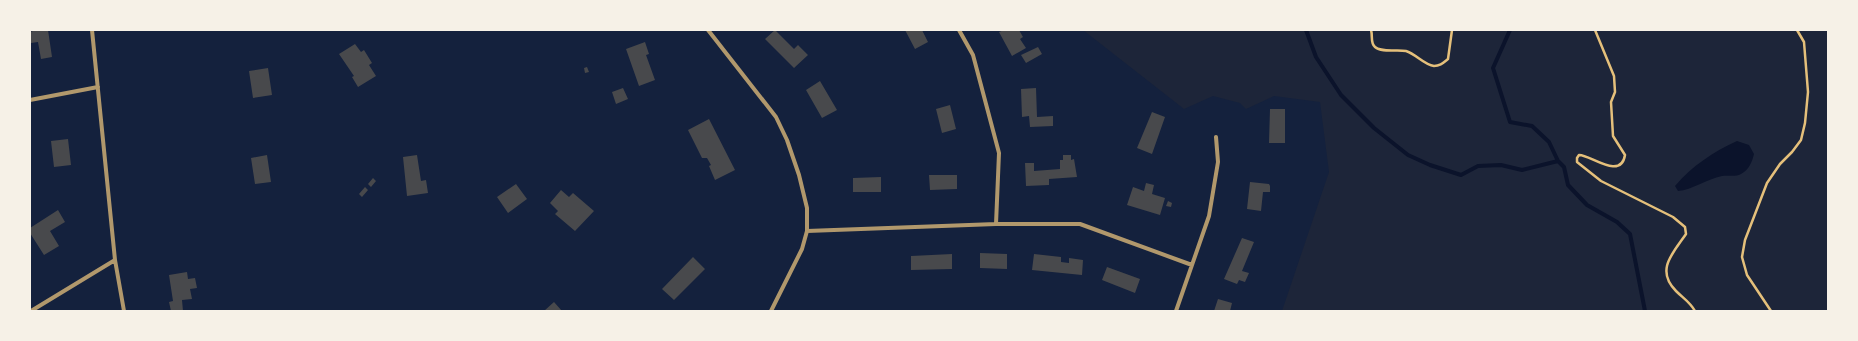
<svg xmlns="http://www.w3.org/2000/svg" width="1858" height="341" font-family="'IBM Plex Sans',sans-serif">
	<rect width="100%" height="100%" fill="#14213d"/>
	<path fill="#1d2539" d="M1083,30H1828V311H1282L1329,172L1320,102L1274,96L1246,109L1240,103L1213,96L1184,109Z"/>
	<path fill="#0b132b" d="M1737,141L1749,145L1754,154C1752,162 1749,170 1741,174C1736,177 1728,175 1722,176C1707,179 1692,190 1678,191L1675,186C1692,166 1713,152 1737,141Z"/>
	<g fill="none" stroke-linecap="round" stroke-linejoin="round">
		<path stroke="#0b132b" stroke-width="4" d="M1306,30L1316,57L1341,95L1374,128L1408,155L1430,165L1461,175L1478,166L1501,165L1522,170L1558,161L1564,167L1568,185L1587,205L1617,222L1630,234L1645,311
			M1510,30L1493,68L1510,122L1532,126L1549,142L1558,161"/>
	</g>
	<path fill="#48494c" d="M36,30H48L52,57L41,59L38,42L31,43L30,32Z
		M775,30L794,49L798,45L808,55L794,68L765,39Z
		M905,30H922L928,42L915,49Z
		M1004,30H1019L1023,37L1020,39L1026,48L1012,56L999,32Z
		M645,42L649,54L646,55L655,80L639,86L626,49Z
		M355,44L361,52L364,50L372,63L369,65L376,76L358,87L352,77L354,76L339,54Z
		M1038,47L1042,54L1026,63L1021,55Z
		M587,67L589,72L585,73L584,68Z
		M268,68L272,95L253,98L249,71Z
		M820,81L837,110L822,118L806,90Z
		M623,88L628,99L616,104L612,92Z
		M1036,88L1037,117L1053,116V126L1030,127L1029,116L1022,117L1021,89Z
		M950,105L956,129L942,133L936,109Z
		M1270,109H1285V143H1269Z
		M1152,112L1165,117L1152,154L1137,148Z
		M709,119L735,170L715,180L709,166L711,165L707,158H702L688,130Z
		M68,139L71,165L54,167L51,141Z
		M267,155L271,182L255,184L251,158Z
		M417,155L421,181L426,180L428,193L407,196L403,157Z
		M1063,155H1071V160L1074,159L1077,177L1049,179V185L1026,186L1025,163H1034V171L1060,169V160H1063Z
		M929,175H957V189L930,190Z
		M881,177V192H853V178Z
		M373,178L376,181L371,187L368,184Z
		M1250,182L1269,184L1270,186V192H1263L1261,211L1247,209Z
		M1146,183L1154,185L1152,194L1165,198L1160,215L1127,205L1133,187L1144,191Z
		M516,184L527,199L508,213L497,197Z
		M365,187L368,190L362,197L359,194Z
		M561,190L569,197L573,193L594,211L575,231L555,214L558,211L550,203Z
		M1168,201L1172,203L1171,207L1166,206Z
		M58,210L65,222L50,231L59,246L44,255L30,233V228Z
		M1242,238L1254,242L1242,271L1249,273L1245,282L1239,280L1237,284L1224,279Z
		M980,253L1007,254V269L980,268Z
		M952,254V269L911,270V256Z
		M1034,254L1061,257V262L1069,263V258L1083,260L1082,275L1032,270Z
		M693,257L705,269L674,300L662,289Z
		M1107,267L1140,279L1135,293L1102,280Z
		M187,272L188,279L195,278L197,288L190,289L192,299L182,300L183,311H171L169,302L173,301L169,275Z
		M1218,299L1232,303L1230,311H1214Z
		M554,302L562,311H544Z"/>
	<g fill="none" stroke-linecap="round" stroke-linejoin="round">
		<path stroke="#e5c07b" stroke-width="2.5" d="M1371,30C1373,36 1370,43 1375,47C1382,53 1397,49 1406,51C1416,54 1424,65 1434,66C1440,66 1443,63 1448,59L1452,30
			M1595,30L1614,76L1615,92L1611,102L1613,136L1625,155C1621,181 1589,154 1579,155L1577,158V162L1601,181L1673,217L1685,227L1686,234C1673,253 1655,270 1676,291C1683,298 1690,302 1695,311
			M1771,311L1747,275L1742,257L1745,240L1767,183L1780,164L1792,152L1801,140L1805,123L1808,92L1804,42L1797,30"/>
		<path stroke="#b1986c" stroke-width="4" d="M92,30L115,260L124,311
			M708,30L776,117L787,140L799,175L807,208V231L802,249L771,311
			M959,30L973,55L999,153L996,224
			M30,100L98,87
			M807,231L996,224H1080L1192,265
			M31,311L115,260
			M1176,311L1209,216L1218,162L1216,137"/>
	</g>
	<rect width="1858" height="341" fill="none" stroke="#f6f1e7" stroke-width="62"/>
</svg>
